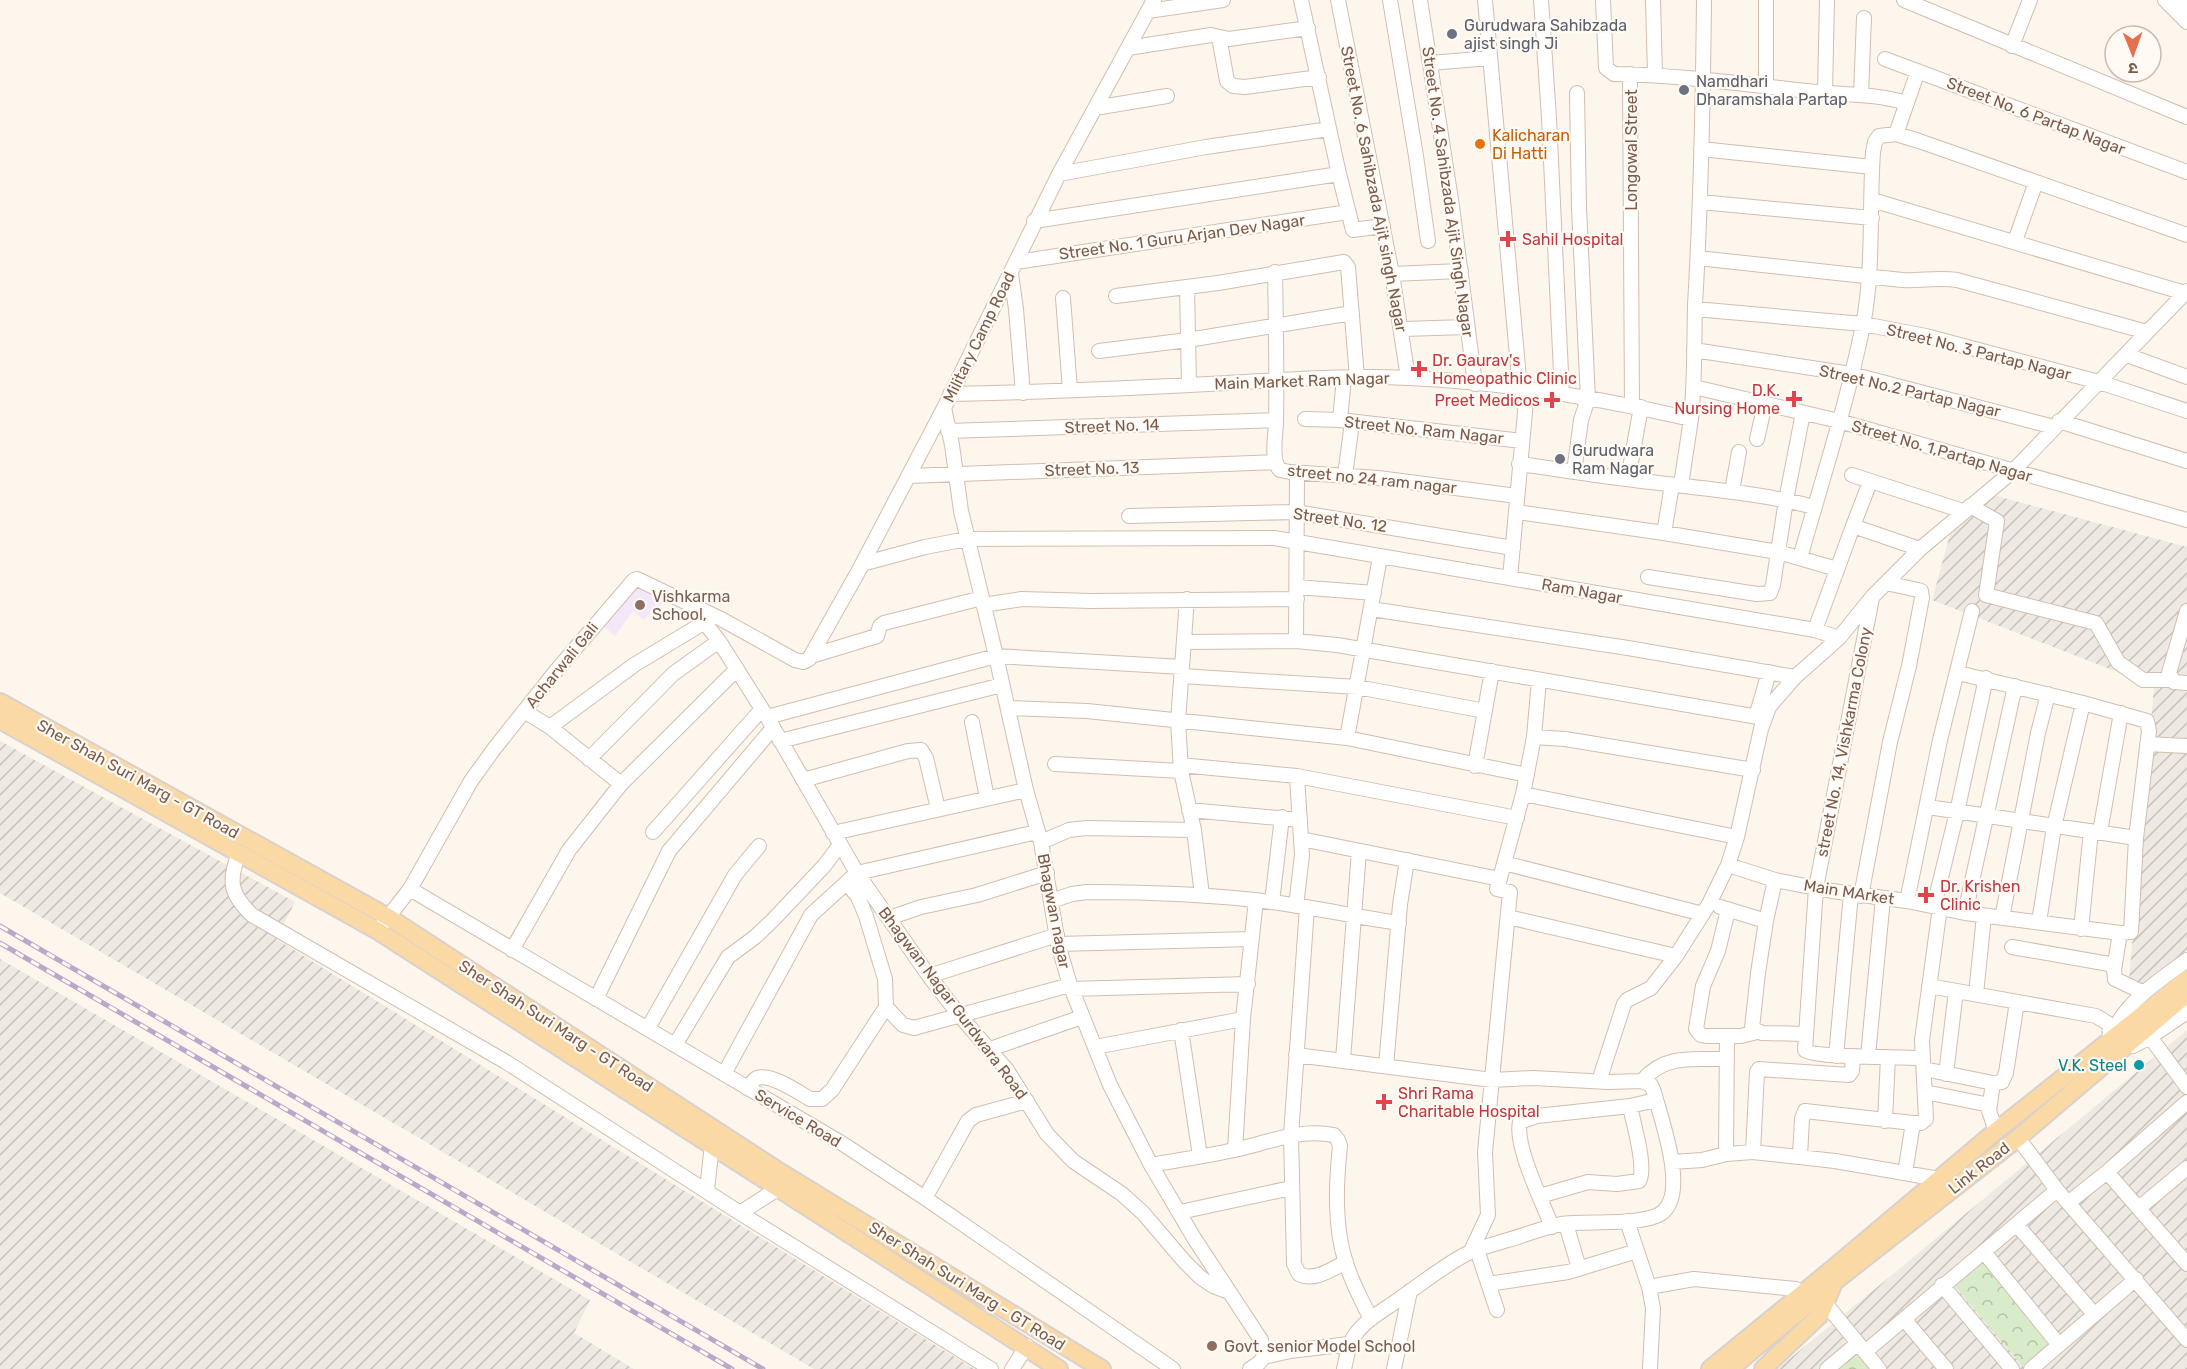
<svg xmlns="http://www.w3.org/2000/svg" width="2187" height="1369" font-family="Rubik,'Noto Sans Devanagari',sans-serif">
	<defs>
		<pattern id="industrial-furrows" width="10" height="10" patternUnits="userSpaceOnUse" patternTransform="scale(1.5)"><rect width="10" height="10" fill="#efe9e4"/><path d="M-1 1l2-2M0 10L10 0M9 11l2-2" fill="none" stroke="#c7c0bb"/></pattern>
		<pattern id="park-crowns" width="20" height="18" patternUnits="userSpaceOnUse" patternTransform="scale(1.5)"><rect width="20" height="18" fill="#d8ecc9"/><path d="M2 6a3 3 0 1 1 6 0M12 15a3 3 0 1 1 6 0" fill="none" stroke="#b4c2a5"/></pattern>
	</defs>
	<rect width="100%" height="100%" fill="#fdf6ec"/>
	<path fill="url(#industrial-furrows)" d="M1993,495L2187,547V950L2143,985L2129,981L2154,686L1932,600L1952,527Z
		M0,741L295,902L276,939L974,1369H814L0,893Z
		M0,959L590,1300L574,1333L634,1369H0Z
		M2187,1030V1369H1777L1892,1275Z"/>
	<path fill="#f3e8fa" d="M638,585L666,600L643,620L633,611L615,636L603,626Z"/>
	<path fill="url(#park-crowns)" d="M1984,1260L2060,1339L2025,1369L1954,1285Z
		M1859,1354L1871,1369H1838Z"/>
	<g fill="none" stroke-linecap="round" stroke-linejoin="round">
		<g stroke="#d1beb0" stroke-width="16">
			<path id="minor" d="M1301,0L1339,174L1353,230L1383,226
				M1338,0L1392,274L1408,378
				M1390,0L1416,156L1428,241
				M1420,0L1452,206L1475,384
				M1485,0L1520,389
				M1541,0L1549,118L1562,394
				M1603,0L1606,68L1614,74C1679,75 1742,84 1807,91C1840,95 1875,93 1907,103
				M1653,0L1655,75
				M1904,0L2187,117
				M2165,0L2187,22
				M2182,0L2187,5
				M1148,11L1223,0
				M1219,37L1227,81L1233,86L1245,87L1319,77
				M2012,46L2030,0
				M1128,48L1211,35L1229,39L1308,28
				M1885,59L2187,172
				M1430,63L1490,58
				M1630,74L1632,406
				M1766,87V0
				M1825,93L1827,0
				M1861,95L1864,18
				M1095,108L1167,96
				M1896,134L1918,71
				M1701,149L1872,167
				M1059,174L1206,147L1329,129
				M1872,200L2185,293
				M1700,202L1872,218
				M1034,221L1339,174
				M2015,241L2036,182
				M1698,258L1902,280C1921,281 1938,277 1957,280L2147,332
				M1016,262L1348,212
				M1275,272C1276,323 1277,374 1276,425C1275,437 1271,461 1280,470L1290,472L1378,478L1517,496
				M1011,274L1016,309L1023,393
				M1392,274L1461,271
				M1187,287L1189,385
				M1116,296L1218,283L1344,262L1348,267L1357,378
				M1063,298L1070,390
				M1695,309L1863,324L1926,336L2099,382L2187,411
				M1402,329L1467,327
				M1694,350L1851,374L2054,427
				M1099,351L1188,340L1352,313
				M2127,355L2187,377
				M1694,387L1839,421L2187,520
				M950,394C1043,392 1135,388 1227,383C1287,380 1348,375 1408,378C1501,382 1600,398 1691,419C1695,381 1694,343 1695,305C1701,203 1703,102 1704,0
				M944,408L952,445L961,511L996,656L1026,790L1041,842L1058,944L1070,985L1110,1085L1151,1165L1194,1238L1261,1340L1264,1357L1259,1363L1250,1369
				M1305,419L1340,420L1522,441
				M1340,420L1344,378
				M2059,421L2187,461
				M948,431L1276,420
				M1757,439L1765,404
				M1519,464C1563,470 1607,477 1651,482C1706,489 1761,493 1814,507
				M1574,472L1581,420L1588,399L1579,208L1577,93
				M1852,475L1963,511
				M909,476L1276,462
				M1345,476L1352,422
				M1628,479L1641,407
				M1681,485L1691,419
				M1732,491L1739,452
				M1970,506L1997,521L1986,595L2096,623L2118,662L2143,680H2171
				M1517,512L1664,533L1778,552L1837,569
				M1129,516L1296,512L1513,548
				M1853,526L1870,482
				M1664,533L1672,485
				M1800,558C1822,480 1847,404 1863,325C1874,268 1869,210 1873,152L1875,142L1879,136L1896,134L1919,141L2187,235
				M862,564L925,547L967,539L1274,538L1815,630L1839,638
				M1648,577L1757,594L1770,593L1773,585L1786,500L1803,413
				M1510,578L1527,390
				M1297,587L1374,593
				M1872,598L1816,888L1805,1050C1813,1058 1905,1057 1923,1058
				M1187,599L1178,721L1181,771L1194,830L1202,895
				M983,605L1022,599L1092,601L1297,599
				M694,609L719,641L767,717L857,873L929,976L960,1016L1007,1070L1047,1134L1073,1161L1122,1194L1143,1213L1184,1261L1200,1277L1213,1286L1229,1292
				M1371,609L1628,648L1795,677
				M2187,611L2169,673L2174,682L2187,683
				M1815,630L1853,526L1920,549
				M1296,641L1297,473
				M1185,642L1296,641L1337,645L1764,718
				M811,656L877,636L880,626L884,623L982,598
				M1182,676L1357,687L1485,711
				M1008,708L1087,711L1347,738L1527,775
				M524,711L550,727L621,784
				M767,717L996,656L1182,667
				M1756,717L1769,672
				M972,722L987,798
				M550,727L634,665L705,622
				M1534,737L1565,739L1753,770
				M1347,738L1380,557
				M780,741L1002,685
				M2147,744L2187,746
				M589,759L673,674L719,641
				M1055,764L1181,771
				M1180,765L1297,776L1517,818
				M1475,766L1492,671
				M803,780L908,751L921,750L926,758L938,809
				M1523,794L1737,837
				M1928,807L2136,838
				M1189,810L1300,820
				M653,832L762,709
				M2100,832L2121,713
				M833,833L1026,790
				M1301,839L1500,879
				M1041,842L1069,830L1086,828L1194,830
				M239,853C228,881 230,894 252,915L506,1062L740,1213
				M1504,863L1703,914
				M1728,865L1775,880L1832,891L1907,901L1965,913L2120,933L2131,932L2136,838L2149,731L2147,721L2083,703L1958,673
				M1775,880L1766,921L1758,973L1752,1028L1762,1033L1805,1034
				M410,889L843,1144L925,1198L1173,1369
				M1861,896L1890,742L1909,666L1922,598L1921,591L1918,590L1886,583
				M1051,901L1072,894L1087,892C1148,892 1210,894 1271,902C1314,907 1356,917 1399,923
				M1907,901L1940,740L1972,611
				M1272,902L1282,817
				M1296,906L1302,855L1297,776
				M1934,906L1957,812L1986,678
				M1307,907L1291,1135L1294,1264L1299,1274C1314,1282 1332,1269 1346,1262
				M1720,907L1766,921
				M1728,910L1718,951L1703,986L1696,1029L1701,1035L1706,1036H1741L1757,1032
				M1965,913L2015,686
				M1508,917L1676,956
				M889,918L921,907L977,895L1047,873
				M2002,918L2038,733L2048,694
				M2039,922L2054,827L2083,703
				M382,925L410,889L471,781L494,749L556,671L634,580L637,579L721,619L795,660L803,662L809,659L858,572L944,408L1059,174L1154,0
				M2081,929L2091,831
				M2120,933L2114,970L2115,979L2142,992
				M1058,944L1252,939
				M2012,947L2115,965
				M512,950L569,850L621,784L737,669
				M929,976L1057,935
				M1929,986L2096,1016L2109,1024L2110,1038
				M1071,989L1248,984
				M1976,994L1984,916
				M596,999L669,851L773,728
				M886,1007L903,1025L914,1028L1070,985
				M648,1028L735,875L759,846
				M1181,1030L1200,1156
				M2111,1036C2126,1001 2157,982 2187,960
				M2150,1037L2187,1087
				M675,1045L728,957L755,937L772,921L824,866L840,845
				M2133,1046L2150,1037L2187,1012
				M1095,1047L1243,1019
				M990,1049L1082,1017
				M1296,1055L1492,1080L1533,1078L1608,1082L1642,1081L1651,1085L1654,1092C1661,1119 1687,1189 1664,1211C1648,1227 1585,1220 1561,1224C1542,1228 1523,1236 1504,1241C1493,1245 1480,1247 1470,1252C1444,1265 1421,1284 1398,1300C1384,1310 1365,1320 1355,1335C1348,1345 1347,1357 1344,1369
				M1836,1056L1851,894
				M1868,1056L1883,898
				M1343,1060L1359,851
				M1386,1066L1400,905L1407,860
				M1924,1069L1993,1083L2002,1082L2006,1073L2017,1002
				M724,1074L811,915L857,873L1037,832
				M1946,1074L1956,991
				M1599,1081L1624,1004L1627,1000L1651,988L1676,956L1709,904L1728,865L1737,837L1761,729L1769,707L1795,677L1839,638L1873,596L1920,549L2013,471L2187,291
				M1642,1081C1666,1053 1694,1060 1727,1059
				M1993,1083L1989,1111L1996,1131
				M747,1088C750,1085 753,1080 757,1078C771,1073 798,1092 810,1099H822L832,1090L886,1007L885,979L866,916L858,897L847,883
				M1925,1092L1990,1105
				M1885,1121L1888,1057
				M2018,1138L2057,1190L2187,1340
				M1235,1150L1243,1019L1256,900
				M1753,1152L1757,1072L1759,1069L1849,1075L1852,1071L1853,1056
				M1726,1154L1727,1036
				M1800,1156L1802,1119L1805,1111L1913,1123H1921L1926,1119L1922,1040L1940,907
				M1672,1162L1702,1160L1726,1154L1753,1152L1835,1161L1939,1179
				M1151,1165C1179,1160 1207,1156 1234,1150C1268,1143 1299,1128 1334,1135L1338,1140L1340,1146C1336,1184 1334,1227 1346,1263C1352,1283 1362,1301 1371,1319
				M2107,1172L2187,1264
				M1905,1173L1913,1123
				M779,1188L740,1213L991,1369
				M707,1190L712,1144
				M1540,1196L1588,1182L1617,1184L1639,1181C1647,1167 1633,1123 1630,1106
				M925,1198L968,1121L976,1115L1027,1101
				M2068,1203L2107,1172L2187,1102
				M2139,1208L2187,1168
				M1180,1212L1291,1188
				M1627,1221L1649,1287L1653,1308L1650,1369
				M1566,1224L1579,1268
				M2017,1225L2094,1314
				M1552,1227C1543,1203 1514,1145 1520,1122L1537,1116L1630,1106L1656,1100
				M1477,1250L1497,1310
				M1471,1251L1488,1215L1485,1152L1510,892L1497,889L1523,794L1534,737L1539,680
				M1984,1252L2059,1345
				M1488,1284L1568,1272L1637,1251
				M1942,1285L2012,1369
				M1649,1287L1694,1279L1796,1289
				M1825,1303L1879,1369
				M1904,1319L1946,1369
				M1865,1352L2057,1190
				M1264,1357L1290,1351L1349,1344
				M1012,1369L1027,1346
				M1394,1369L1410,1291
				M1827,1369L1858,1343
				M2031,1369L2136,1279"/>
		</g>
		<g stroke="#dad1cd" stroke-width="20">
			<path id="major" d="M0,702L388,917L777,1170L1102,1369
				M0,720L378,931L1059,1369
				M1710,1369L1831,1270L1996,1131L2187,979
				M1730,1369L1834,1282L2018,1138L2187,994
				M1763,1369L1820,1315L1833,1285"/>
		</g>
		<use href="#minor" stroke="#fff" stroke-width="14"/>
		<use href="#major" stroke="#fbd9a5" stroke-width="16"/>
		<g stroke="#b9a8c9" stroke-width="5">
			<path id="rail" d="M0,926L763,1369
				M0,943L732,1369"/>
		</g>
		<use href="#rail" stroke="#fffaf3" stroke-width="3" stroke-dasharray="9" stroke-linecap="butt"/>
	</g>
	<g fill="#6b7280" stroke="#fffaf3" stroke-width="2">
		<circle cx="1452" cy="34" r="6"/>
		<circle cx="1684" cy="90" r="6"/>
		<circle cx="1560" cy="459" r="6"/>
	</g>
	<circle fill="#e8710a" stroke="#fffaf3" stroke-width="2" cx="1480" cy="144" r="6"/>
	<g fill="#e0444e" stroke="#fffaf3" stroke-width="2">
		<path d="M1505 230h6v6h6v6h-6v6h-6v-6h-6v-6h6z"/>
		<path d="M1416 360h6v6h6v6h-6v6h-6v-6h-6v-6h6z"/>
		<path d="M1791 390h6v6h6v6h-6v6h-6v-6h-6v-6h6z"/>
		<path d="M1549 391h6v6h6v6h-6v6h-6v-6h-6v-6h6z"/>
		<path d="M1923 886h6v6h6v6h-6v6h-6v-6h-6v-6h6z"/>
		<path d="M1381 1093h6v6h6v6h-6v6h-6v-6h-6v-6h6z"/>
	</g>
	<g fill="#8d6e63" stroke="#fffaf3" stroke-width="2">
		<circle cx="640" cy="605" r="6"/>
		<circle cx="1212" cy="1346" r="6"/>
	</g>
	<circle fill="#0f9aa8" stroke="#fffaf3" stroke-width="2" cx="2139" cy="1065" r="6"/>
	<g text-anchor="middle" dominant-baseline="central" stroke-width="4.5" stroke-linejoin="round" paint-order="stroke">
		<g font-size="16" fill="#5b616d" stroke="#fffaf3" text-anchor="start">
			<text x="1464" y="25">Gurudwara Sahibzada<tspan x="1464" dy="18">ajist singh Ji</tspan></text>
			<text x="1696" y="81">Namdhari<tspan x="1696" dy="18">Dharamshala Partap</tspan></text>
			<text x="1572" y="450">Gurudwara<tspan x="1572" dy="18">Ram Nagar</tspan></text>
		</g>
		<g font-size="16" fill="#7a5c4d" stroke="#fffaf3">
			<text transform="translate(2036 116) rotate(21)">Street No. 6 Partap Nagar</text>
			<text transform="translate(1631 150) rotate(-90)">Longowal Street</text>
			<text transform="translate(1374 189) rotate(79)">Street No. 6 Sahibzada Ajit singh Nagar</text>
			<text transform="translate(1448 192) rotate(82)">Street No. 4 Sahibzada Ajit Singh Nagar</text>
			<text transform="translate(1182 237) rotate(-8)">Street No. 1 Guru Arjan Dev Nagar</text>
			<text transform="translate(979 337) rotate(-64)">Military Camp Road</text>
			<text transform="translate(1979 352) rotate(14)">Street No. 3 Partap Nagar</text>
			<text transform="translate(1302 381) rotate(-2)">Main Market Ram Nagar</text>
			<text transform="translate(1910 391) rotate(13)">Street No.2 Partap Nagar</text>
			<text transform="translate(1112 426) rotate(-2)">Street No. 14</text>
			<text transform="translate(1424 430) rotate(6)">Street No. Ram Nagar</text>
			<text transform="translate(1942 451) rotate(16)">Street No. 1,Partap Nagar</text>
			<text transform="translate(1092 469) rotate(-2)">Street No. 13</text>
			<text transform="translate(1372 479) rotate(6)">street no 24 ram nagar</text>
			<text transform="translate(1340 520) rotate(8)">Street No. 12</text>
			<text transform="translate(1582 591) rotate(10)">Ram Nagar</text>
			<text transform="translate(562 665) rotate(-51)">Acharwali Gali</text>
			<text transform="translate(1844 742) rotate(-79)">street No. 14, Vishkarma Colony</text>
			<text transform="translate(138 779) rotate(29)">Sher Shah Suri Marg - GT Road</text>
			<text transform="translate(1849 892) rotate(9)">Main MArket</text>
			<text transform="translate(1054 911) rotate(79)">Bhagwan nagar</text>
			<text transform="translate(953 1003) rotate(53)">Bhagwan Nagar Gurdwara Road</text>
			<text transform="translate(556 1026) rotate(33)">Sher Shah Suri Marg - GT Road</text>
			<text transform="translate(798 1118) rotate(31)">Service Road</text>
			<text transform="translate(1979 1168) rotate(-38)">Link Road</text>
			<text transform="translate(967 1286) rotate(32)">Sher Shah Suri Marg - GT Road</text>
		</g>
		<g font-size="16" fill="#c56008" stroke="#fffaf3" text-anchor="start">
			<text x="1492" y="135">Kalicharan<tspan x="1492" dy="18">Di Hatti</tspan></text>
		</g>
		<g font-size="16" fill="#be3a42" stroke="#fffaf3" text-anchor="start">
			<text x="1522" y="239">Sahil Hospital</text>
			<text x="1432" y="360">Dr. Gaurav's<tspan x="1432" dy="18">Homeopathic Clinic</tspan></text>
			<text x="1780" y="390" text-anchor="end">D.K.<tspan x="1780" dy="18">Nursing Home</tspan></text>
			<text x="1540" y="400" text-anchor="end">Preet Medicos</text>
			<text x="1940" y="886">Dr. Krishen<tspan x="1940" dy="18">Clinic</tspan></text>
			<text x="1398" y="1093">Shri Rama<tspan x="1398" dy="18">Charitable Hospital</tspan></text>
		</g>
		<g font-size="16" fill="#785e54" stroke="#fffaf3" text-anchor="start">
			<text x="652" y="596">Vishkarma<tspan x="652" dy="18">School,</tspan></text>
			<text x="1224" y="1346">Govt. senior Model School</text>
		</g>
		<g font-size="16" fill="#0d838f" stroke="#fffaf3" text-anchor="end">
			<text x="2127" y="1065">V.K. Steel</text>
		</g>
	</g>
	<g transform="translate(2133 54) rotate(179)"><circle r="28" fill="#fffaf3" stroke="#cabbb1" stroke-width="1.5"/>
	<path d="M0-4.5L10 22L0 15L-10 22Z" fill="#e76f51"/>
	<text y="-9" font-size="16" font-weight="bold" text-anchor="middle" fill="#7a5c4d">उ</text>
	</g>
</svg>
